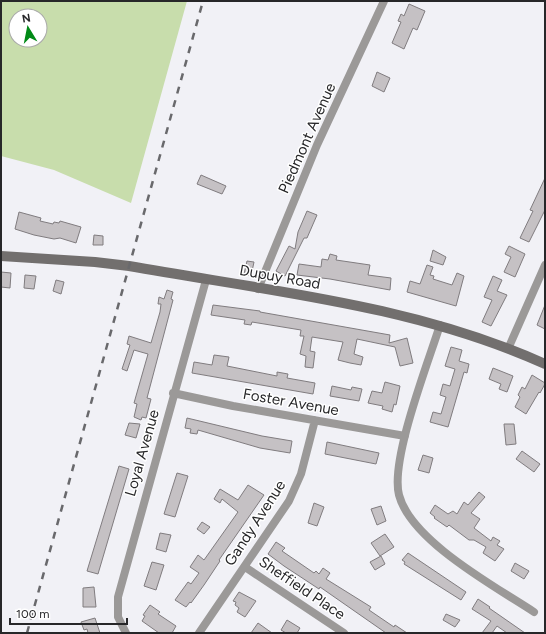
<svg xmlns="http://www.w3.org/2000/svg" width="546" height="634" font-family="Figtree,sans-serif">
	<rect width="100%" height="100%" fill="#f1f1f6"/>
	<path fill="#c8ddac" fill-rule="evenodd" d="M1,1H187L131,203L54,170L1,156ZM16,16H40V40H16Z"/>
	<path fill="#c5c1c4" stroke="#807c7f" d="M409,4L425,11L417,30L413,28L404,49L392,43L401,22L398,21L401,14L404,16Z
		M377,72L390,78L384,92L372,86Z
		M201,175L226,186L222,194L197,184Z
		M545,178V210L529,242L520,238L533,211L530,210Z
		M307,211L317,215L307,238H304L285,276L276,271L289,246L295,249L298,232Z
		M19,212L41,218L40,221L53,224L54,222L59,223L60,221L81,227L76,243L60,238L54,239L34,235L15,229Z
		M94,235L103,236V245H93Z
		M509,246L525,254L515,277L504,272L511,257L505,254Z
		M433,250L446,257L443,265L430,261Z
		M330,254L337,256L336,260L370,265L368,275L391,278L390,290L330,279L297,275L299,264L321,267L322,259L328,260Z
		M247,261L254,262L251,276L244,274Z
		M427,265L433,267L430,275L434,276L433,279L452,285L457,273L464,276L456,306L407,292L410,281L420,284Z
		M1,272L11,273L10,288L1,287Z
		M25,275L36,276L34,289L24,288Z
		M493,276L502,280L497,291L507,295L491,326L482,322L492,300L484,297Z
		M56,280L64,282L61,294L53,291Z
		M167,290L173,292L171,299L173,300L147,398L151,399L146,418L142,417L141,420L134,417L137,404L134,403L148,354L134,350L127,371L122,369L130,345L127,344L129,336L151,343L160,312L161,304H158L159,297L164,299Z
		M213,305L260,311V312L390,335L389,343L407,338L413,363L400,366L395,347L357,339L354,354L363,357L361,365L350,363L338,360L343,342L312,337L310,351L315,352L313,368L305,367L306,356L300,354L304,336H300L301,330L252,322L251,325L244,324L245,320L211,315Z
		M545,305V329L537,325Z
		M451,347L462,350L459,361L469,364L467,373L464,372L448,427L430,422L433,412L441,414L446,397L440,395L443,384L450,386L455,369L445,366Z
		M214,355L229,357L227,366L277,376V372L288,374L287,378L315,383L313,394L192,373L194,362L212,365Z
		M493,368L513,376L507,392L499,389L501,384L489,379Z
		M532,375L545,383V384L540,393L539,392L526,414L515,407L520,397L518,395L522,387L525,389Z
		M385,382L400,386L396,405L394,404L392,412L382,409L383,406L368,403L372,391L382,393Z
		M332,386L351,390L352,387L362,389L359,401L330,396Z
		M187,418L262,436L292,441L290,453L260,448L198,430L197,434L190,433L191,429L185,428Z
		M129,423L140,424L136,438L125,435Z
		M504,424H514L516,444L506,445Z
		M327,442L379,453L376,464L325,454Z
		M522,451L540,464L534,472L516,459Z
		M423,455L433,458L429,473L418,470Z
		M119,466L129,469L98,574L87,571Z
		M177,473L188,476L175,517L164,514Z
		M248,485L264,495L219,560L220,561L204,585L191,603L190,602L186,607L175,600L188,582L191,584L199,573L190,567L198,555L204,560L238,512L222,499L220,503L214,499L220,489L238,500Z
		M479,492L485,497L471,513L480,519L474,528L491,541L493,537L500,541L497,545L504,549L495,561L483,553L486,547L474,540H469L449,525L447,527L434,518L435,517L430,513L435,505L448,514L453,511L457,514L464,502L468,505Z
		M314,503L324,507L317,526L308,523Z
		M381,506L386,521L377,525L371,509Z
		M202,522L210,527L204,534L197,529Z
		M160,533L171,535L166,552L156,549Z
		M385,534L394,547L380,556L371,543Z
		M276,542L285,548L282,551L314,573L316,571L319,574L323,568L330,573L326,579L371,607L369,610L394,627L395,625L407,633H386L320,587L319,589L284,566L268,554Z
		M408,553L466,592L461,600L404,564L405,562L402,560Z
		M381,556L385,564L375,570L370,562Z
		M152,562L164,565L156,590L144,586Z
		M515,563L529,571L524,579L511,571Z
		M94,587L96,607H83V588Z
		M239,592L256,601L245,617L237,612L239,608L235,605L236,602L233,601Z
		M478,599L490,607L489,608L525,633H507L497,626L492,633H482L491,621L472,609Z
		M150,605L160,612L158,614L176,626L172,633H159L142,621L145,616L143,615Z
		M446,614L460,620L455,627L443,620Z
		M95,618L100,633H88L87,629L84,630L81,622Z
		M287,620L300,628L297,633H286L281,630Z
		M258,623L272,633H251Z"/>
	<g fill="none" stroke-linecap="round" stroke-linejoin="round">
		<path stroke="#9b9998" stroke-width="8" d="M258,289L317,145L384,1
			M440,325C428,363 390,460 399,495C411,541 496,587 534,612
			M508,349L545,265
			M173,393L233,406L405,436
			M245,567L344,633
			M126,633L118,617V597L206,280
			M199,633L289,501L301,474L315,420"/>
		<path stroke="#726f6e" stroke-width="10" d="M1,256L95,262L129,266C269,291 414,305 545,364"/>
		<path stroke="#69696c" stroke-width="2.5" stroke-dasharray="7 7" stroke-linecap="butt" d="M27,633L203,1"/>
	</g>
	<g text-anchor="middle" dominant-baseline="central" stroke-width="3" stroke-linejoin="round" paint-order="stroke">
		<g font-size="15" fill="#272729" stroke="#fff">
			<text transform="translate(307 138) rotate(-66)">Piedmont Avenue</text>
			<text transform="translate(280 277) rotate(10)">Dupuy Road</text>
			<text transform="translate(291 402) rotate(10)">Foster Avenue</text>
			<text transform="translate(142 453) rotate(-74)">Loyal Avenue</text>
			<text transform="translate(255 523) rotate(-57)">Gandy Avenue</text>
			<text transform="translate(302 588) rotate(34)">Sheffield Place</text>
		</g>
	</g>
	<rect width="546" height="634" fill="none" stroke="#272729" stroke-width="4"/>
	<g transform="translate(28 28) rotate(350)"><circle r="19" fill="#ffffff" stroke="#a9a9a9"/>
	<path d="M0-3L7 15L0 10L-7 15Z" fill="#018a17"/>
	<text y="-6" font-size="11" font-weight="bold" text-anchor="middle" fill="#272729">N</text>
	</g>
	<path d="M10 618v6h117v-6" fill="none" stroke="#272729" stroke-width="2"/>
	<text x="16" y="618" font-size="12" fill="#272729" stroke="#ffffff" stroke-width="3" paint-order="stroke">100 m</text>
</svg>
